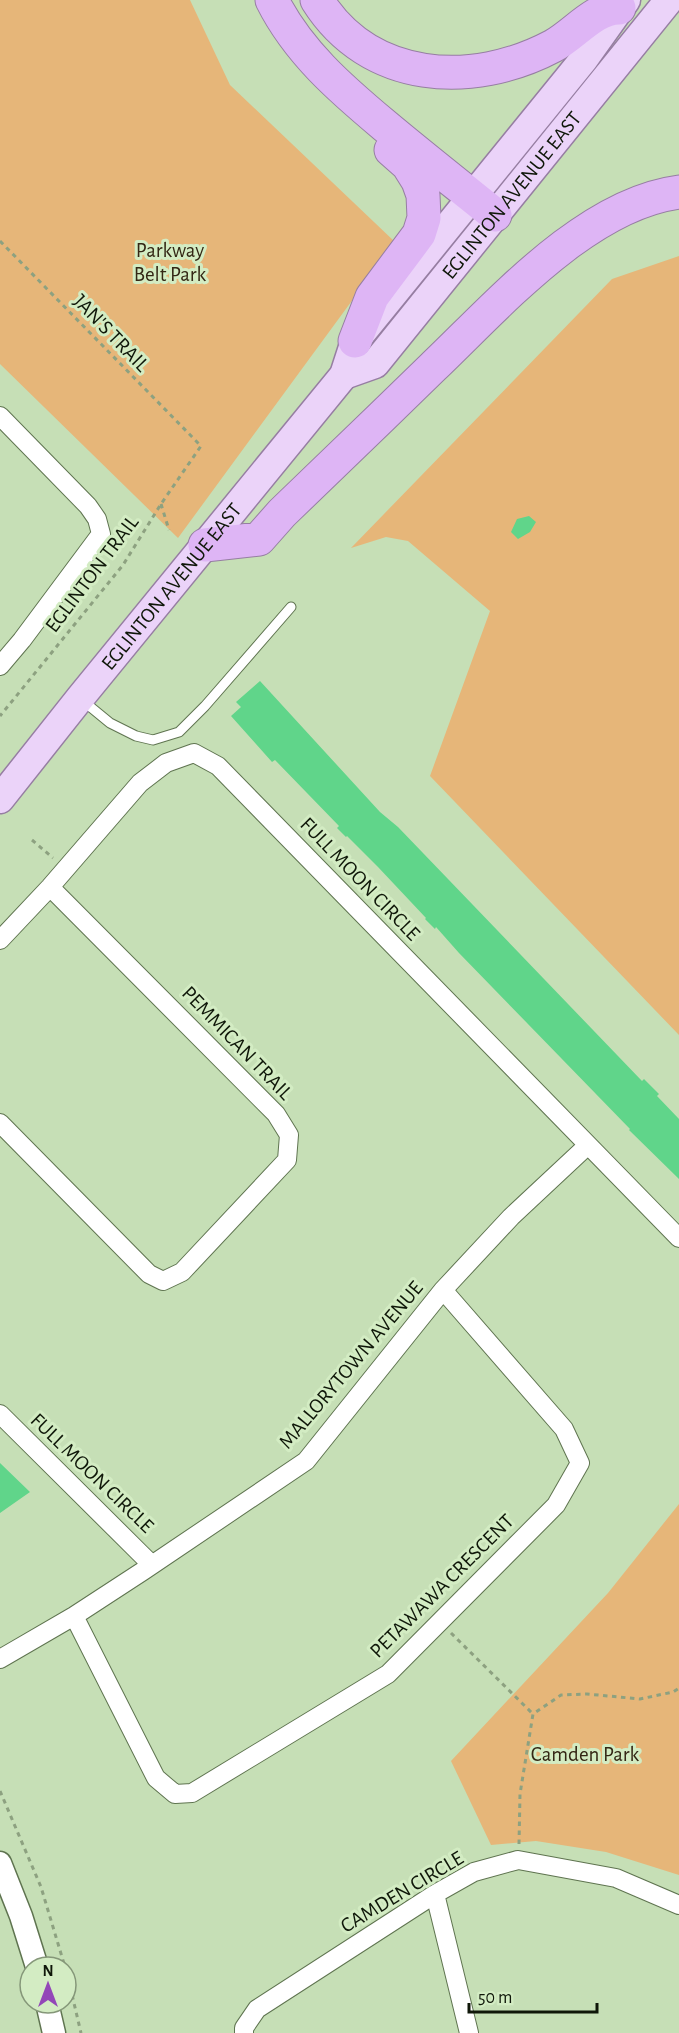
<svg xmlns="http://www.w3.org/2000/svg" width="679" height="2033" font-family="'Alegreya Sans',sans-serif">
	<rect width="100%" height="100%" fill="#c6dfb6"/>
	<path fill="#e6b679" d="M0,0H190L230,85L395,242L178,538L0,364Z
		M679,256V1035L430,776L490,611L408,541L386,537L351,548L612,279Z
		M679,1504V1875L606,1852L536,1841L491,1845L451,1761L608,1593Z"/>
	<path fill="#60d58a" d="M529,516L536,522L530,532L518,539L511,532L517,519Z
		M260,681L380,812L398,827L642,1081L644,1079L659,1094L657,1096L679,1119V1179L629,1130L630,1129L459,953L436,927L435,929L425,919L426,918L378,867L347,836L346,837L337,828L339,826L275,760L272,762L231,716L241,707L236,702Z
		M0,1463L30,1492L0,1513Z"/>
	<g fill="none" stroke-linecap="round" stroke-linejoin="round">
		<g stroke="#5f7450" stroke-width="11">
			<path id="service" d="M82,700L110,723L136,736L153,740L179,732L205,706L291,607"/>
		</g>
		<g stroke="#5f7450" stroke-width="20">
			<path id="minor" d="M0,416L88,506L97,519L101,534L22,640L0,666
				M0,940L50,887L140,783L166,763L194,753L218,766L679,1238
				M0,1123L149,1274L163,1281L182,1272L287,1160L289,1135L276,1114L50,887
				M0,1414L152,1565
				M74,1616L156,1778L175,1794L192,1793L388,1674L556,1505L580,1463L564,1429L443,1290
				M0,1659L74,1616L143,1571L306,1461L443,1290L511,1217L588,1145
				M435,1894L469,2033
				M244,2033V2028L257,2009L435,1894L474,1872L518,1860L616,1878L679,1905"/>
		</g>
		<g stroke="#5f7450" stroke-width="25">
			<path id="tertiary" d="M0,1863L21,1916L37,1967
				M47,2003L54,2033"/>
		</g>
		<g stroke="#967ea2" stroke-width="31">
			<g id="primary">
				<path id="s1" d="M344,375L375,364L669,0"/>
				<path id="s2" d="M0,799L80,698L344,375L355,341L584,59L626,0"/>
			</g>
		</g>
		<g stroke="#967ea2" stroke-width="35">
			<path id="motorway" d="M272,0C298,52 341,89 384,125C421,156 458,185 495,215
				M317,0C369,83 472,89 553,46C575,34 594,8 619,8
				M355,341L372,297L419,234L424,218L423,195L418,181L408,165L391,150
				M205,545L259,539L282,513C332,465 383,416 433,367C498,305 586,204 679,192"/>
		</g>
		<path stroke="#8da180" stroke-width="3" stroke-dasharray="4.5 4.5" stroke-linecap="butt" d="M0,241L201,446L161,504L123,565L0,716
			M161,504L169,530
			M32,840L53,858
			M451,1633L533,1714
			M0,1791L41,1887L65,1967
			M519,1844L520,1794L533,1714L561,1695L587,1694L640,1699L673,1692L679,1688
			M66,1969L81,2033"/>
		<use href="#service" stroke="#fff" stroke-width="9"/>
		<use href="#minor" stroke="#fff" stroke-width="18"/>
		<use href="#tertiary" stroke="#fff" stroke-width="22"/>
		<use href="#primary" stroke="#ebd3f9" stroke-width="28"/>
		<use href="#motorway" stroke="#deb5f5" stroke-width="33"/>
	</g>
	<g text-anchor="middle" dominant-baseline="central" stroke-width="6" stroke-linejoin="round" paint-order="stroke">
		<g font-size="21" fill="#0f1709" stroke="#d3ecc3">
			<text stroke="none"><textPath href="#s1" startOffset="250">EGLINTON AVENUE EAST</textPath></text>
			<text transform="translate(111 333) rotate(46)">JAN'S TRAIL</text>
			<text transform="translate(92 574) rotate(-53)">EGLINTON TRAIL</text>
			<text stroke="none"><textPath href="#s2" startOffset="273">EGLINTON AVENUE EAST</textPath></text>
			<text transform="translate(360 879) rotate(46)">FULL MOON CIRCLE</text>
			<text transform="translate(237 1043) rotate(46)">PEMMICAN TRAIL</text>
			<text transform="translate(351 1365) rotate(-50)">MALLORYTOWN AVENUE</text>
			<text transform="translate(92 1473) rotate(44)">FULL MOON CIRCLE</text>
			<text transform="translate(442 1586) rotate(-45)">PETAWAWA CRESCENT</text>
			<text transform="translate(402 1892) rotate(-31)">CAMDEN CIRCLE</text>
		</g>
		<g font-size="21" fill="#342715" stroke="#d3ecc3">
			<text x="170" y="250">Parkway<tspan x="170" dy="24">Belt Park</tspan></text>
			<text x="585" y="1754">Camden Park</text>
		</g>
	</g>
	<g transform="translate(48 1985)"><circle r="28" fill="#d3ecc3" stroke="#859779" stroke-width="1.5"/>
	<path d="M0-4.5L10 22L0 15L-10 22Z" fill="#9347b8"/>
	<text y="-9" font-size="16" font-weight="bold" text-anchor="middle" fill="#0f1709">N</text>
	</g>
	<path d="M469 2003v9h128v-9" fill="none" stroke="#0f1709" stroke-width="3"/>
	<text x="478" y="2003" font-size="18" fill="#0f1709" stroke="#d3ecc3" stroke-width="4.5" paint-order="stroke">50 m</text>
</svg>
